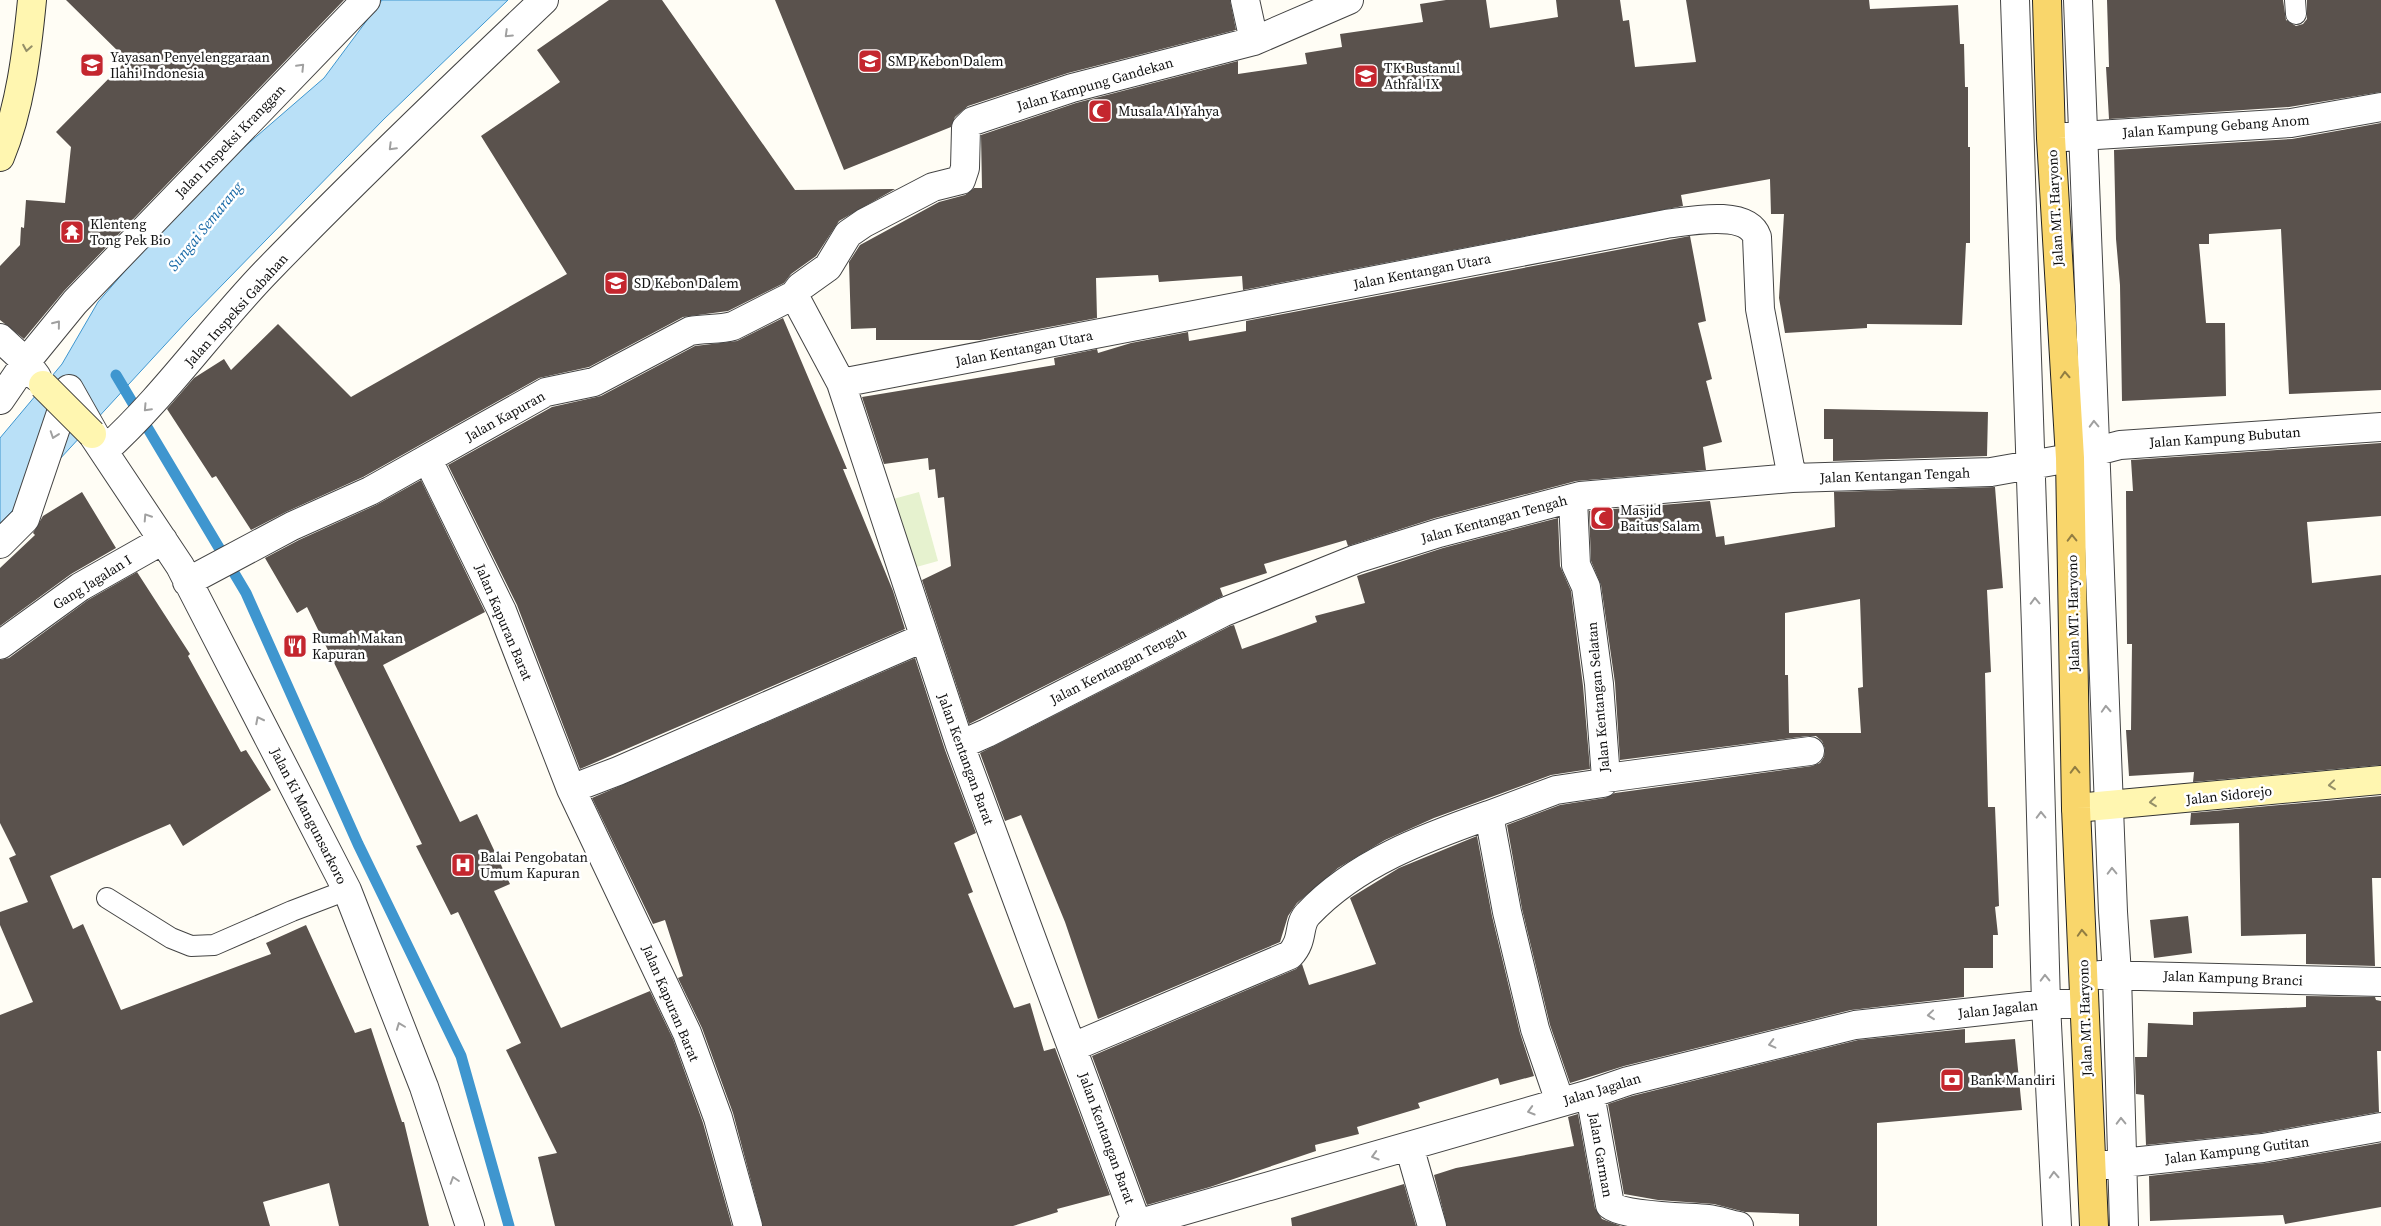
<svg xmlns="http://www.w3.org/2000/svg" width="2381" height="1226" font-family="'Source Serif 4',serif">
	<rect width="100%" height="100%" fill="#fffdf5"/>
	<path fill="#e6f2cf" d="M919,492L938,561L902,571L882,502Z"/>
	<path fill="#b9e0f7" stroke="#3f96cf" d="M382,0H508L384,119L187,321L0,524V438L62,364L98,302L198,187L324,78Z"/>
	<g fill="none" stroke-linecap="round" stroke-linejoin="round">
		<path stroke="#3f96cf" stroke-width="11" d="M116,375L246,593L358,844L461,1056L509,1226"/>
	</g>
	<path fill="#5a524d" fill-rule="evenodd" d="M66,0H344L64,291L24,339L0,320V266L20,245L21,227L24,228L26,200L65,203L71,147L56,132L127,60Z
		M609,0H662L795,190H793L895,189L839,221L816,256L791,274L784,283L728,311L683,317L589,367L539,378L363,477L286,512L251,530L216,476L212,478L167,409L194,378L224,359L231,370L278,324L351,397L567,274L481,136L560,82L537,50Z
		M775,0H1230L1236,30L1068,73L968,106L955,117L951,127L844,170Z
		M1446,0H1486L1490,28L1558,17L1556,0H1620L1623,21L1629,20L1635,67L1696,62L1686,0H1869L1870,9L1958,5L1960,44H1964L1965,87H1968V147H1970V243H1966L1962,325L1867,324V328L1785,333L1779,298L1784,214H1771L1770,179L1681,195L1683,206L1243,290L1242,276L1159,282L1158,275L1096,278L1097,318L980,340H876V328L851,329L849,262L860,245L939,202L965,195L974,188H982L981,135L1076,103L1238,61V74L1307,64L1305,53L1342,47L1340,34L1423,22L1420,4Z
		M2107,0H2283L2286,20L2296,26L2303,24L2307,19V0H2381V92L2289,107L2109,119L2106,67H2109Z
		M2381,123V390L2289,394L2281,229L2209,234V244H2199L2206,323H2225L2226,396L2122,401L2120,285L2116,239L2114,150L2292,139Z
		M1690,236L1706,321L1698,323L1712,379L1706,381L1722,442L1703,447L1706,470L1576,481L1435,518L1348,546L1346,540L1264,564L1267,573L1220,588L1223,596L969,724L922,580L951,566L944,497L938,498L935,469L929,470L928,458L884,464L862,397L1055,365L1054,358L1097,349L1098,353L1131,343L1188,332L1189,341L1246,331V321Z
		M783,318L847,469H843L893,591L905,629L580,769L517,605L448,465L552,407L601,396L695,346L737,341Z
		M1824,409L1988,412L1987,456L1833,461V439H1824Z
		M2381,443V516L2307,522L2312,583L2381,575V765L2193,782L2194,772L2129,776L2126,730H2131L2132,644H2127L2126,491H2133L2131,460Z
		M421,480L485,612L383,665L460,822L477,814L510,884L494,891L561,1028L650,991L673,1039L703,1123L732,1226H555L538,1157L557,1153L506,1050L521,1043L458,912L451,915L416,846L422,844L307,607L297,613L265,558L299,540L376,505Z
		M1995,487L2003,588L1987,590L1991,672L1985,673L1988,807H1995L1999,906L1995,907L1998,935H1993V968H1964V997L1851,1010L1624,1066L1570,1083L1550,1025L1522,909L1507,825L1560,805L1605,798L1615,793L1812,766L1820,763L1824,757L1825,749L1822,741L1816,736H1808L1620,760L1615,683L1601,585L1591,561L1589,511L1710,501L1716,537L1724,536L1725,545L1835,527L1834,492ZM1860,599L1863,687L1858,688L1861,733H1789L1788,675H1785V613Z
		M82,492L116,548L71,574L0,626V568L35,535L33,533L43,516Z
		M1558,518L1560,566L1571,591L1583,686L1590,769L1551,775L1434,818L1385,840L1338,868L1297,903L1288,916L1280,942L1098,1019L1065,922L1021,815L1005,821L980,753L1230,626L1234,625L1242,649L1317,622L1315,616L1365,603L1357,576L1443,548Z
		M137,572L190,654L188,656L241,752L246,750L271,790L183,846L170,824L50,876L73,929L83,924L121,1010L271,954L266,943L306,925L355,1033L371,1028L402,1122H404L429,1226H339L329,1183L263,1202L270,1226H0V1015L33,1002L0,925V912L28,902L9,858L16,855L0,823V660L9,658L88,600Z
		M915,658L945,750L976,833L954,843L973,892L968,894L1014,1008L1030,1003L1044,1051L1055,1048L1110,1195L1057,1209L1058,1212L1013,1226H763L733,1113L702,1028L678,978L683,976L665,920L653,924L592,798Z
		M2381,796V878H2372L2375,966L2306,964V934L2241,936L2239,823L2190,825L2191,813Z
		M1477,836L1492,916L1520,1033L1534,1076L1500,1085L1498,1078L1418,1103L1420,1108L1357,1127L1359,1134L1315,1145L1316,1151L1210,1187L1147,1205L1092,1056L1296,969L1302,964L1309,985L1376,964L1350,898L1399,868Z
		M2188,916L2192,953L2154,958L2150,920Z
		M2306,996L2375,997L2376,1000L2381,1001V1051H2377L2379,1112L2261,1133L2146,1145L2144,1095L2136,1094L2135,1057H2147L2148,1023L2193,1025V1012L2306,1007Z
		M1965,1029V1043L2015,1039L2022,1110L1877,1123V1226H1799V1214L1745,1212L1714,1204L1658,1200L1624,1194L1608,1104L1632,1096L1858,1040Z
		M1578,1114L1595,1208L1602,1219L1621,1226H1447L1434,1175L1456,1168L1574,1146L1568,1117Z
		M2381,1143V1207L2285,1224L2283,1215L2150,1221L2149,1176L2266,1163Z
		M1404,1184L1416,1226H1292L1291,1218Z"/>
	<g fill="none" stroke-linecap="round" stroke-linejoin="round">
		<g stroke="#444" stroke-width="22">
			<path id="lane" d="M2295,0L2296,14
				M107,898L171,938L191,946L214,945L292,911L347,890"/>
		</g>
		<g stroke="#444" stroke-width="30">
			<path id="street" d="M1245,0L1254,41
				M2015,0L2036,628L2046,1004L2057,1226
				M2078,0L2113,912L2117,975L2124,1226
				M2064,137L2291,123L2381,107
				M794,295L841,383L960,745L1138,1226
				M0,338L26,362L37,377
				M841,383L1666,224C1690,221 1747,209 1757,237L1760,309L1792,478
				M0,400L26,362L75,302L366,0
				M92,434L180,566L347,890L424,1087L470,1226
				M428,460L502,611L571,789L687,1033L718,1118L748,1226
				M0,544L25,519L69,389L104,451C164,397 210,330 266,272C356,179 450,89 544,0
				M187,582L292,526L370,491L546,392L594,382L690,331C705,328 719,330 733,326L794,295L800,287L828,267L848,234L864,223L933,187L961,180L965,168L966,128L973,121L1072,88L1254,41L1349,0
				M0,645L80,587L163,540
				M960,745L987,733L1224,612L1356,559L1439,533L1580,496L1792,478L1991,472L2070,458L2120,445L2381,427
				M1606,778L1810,751
				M571,789L618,771L923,638
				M2100,975L2381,982
				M1073,1047L1290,955C1305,939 1297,925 1308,914C1356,863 1424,838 1489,815
				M1590,1094L1610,1205C1625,1217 1687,1217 1708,1219C1718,1220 1728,1224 1739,1226
				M1560,1102L1535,1029L1507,912L1489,815L1556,790L1603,783L1606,778L1599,684L1586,587L1576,565L1573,499
				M1409,1146L1432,1226
				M2103,1165L2263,1148L2381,1127
				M1130,1226L1590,1094L1628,1081L1855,1025L2046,1004H2084"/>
		</g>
		<g stroke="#333" stroke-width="30">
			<path id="secondary" d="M0,157C20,109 27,52 32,0
				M2076,808L2381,780"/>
		</g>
		<g stroke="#222" stroke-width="30">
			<path id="primary" d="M2047,0L2051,138L2070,458L2076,808L2094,1226"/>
		</g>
		<use href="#lane" stroke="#fff" stroke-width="20"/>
		<use href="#street" stroke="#fff" stroke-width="28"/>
		<use href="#secondary" stroke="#fff6b0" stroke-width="28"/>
		<use href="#primary" stroke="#f9d66b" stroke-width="28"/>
		<g stroke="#333" stroke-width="30" stroke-linecap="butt">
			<path id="secondary-bridge" d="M43,385L92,434"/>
		</g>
		<use href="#secondary-bridge" stroke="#fff6b0" stroke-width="28"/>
	</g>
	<defs><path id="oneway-chevron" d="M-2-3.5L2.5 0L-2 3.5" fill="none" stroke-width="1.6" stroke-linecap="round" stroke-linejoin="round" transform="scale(1.25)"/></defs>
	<g stroke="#a0a0a0">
		<use href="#oneway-chevron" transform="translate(508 34) rotate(136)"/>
		<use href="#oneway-chevron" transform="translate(301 67) rotate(-46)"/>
		<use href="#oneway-chevron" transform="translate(392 147) rotate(135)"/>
		<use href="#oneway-chevron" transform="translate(57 324) rotate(-51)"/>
		<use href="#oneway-chevron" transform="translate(147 408) rotate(133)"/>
		<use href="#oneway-chevron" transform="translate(2094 424) rotate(-92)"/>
		<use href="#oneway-chevron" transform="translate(54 435) rotate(109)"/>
		<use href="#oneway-chevron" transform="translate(147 517) rotate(-123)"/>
		<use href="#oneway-chevron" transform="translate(2035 601) rotate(-92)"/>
		<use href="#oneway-chevron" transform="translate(2106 709) rotate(-93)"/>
		<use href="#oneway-chevron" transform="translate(259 720) rotate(-117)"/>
		<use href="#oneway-chevron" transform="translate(2041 815) rotate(-91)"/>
		<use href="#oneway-chevron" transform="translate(2112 871) rotate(-91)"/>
		<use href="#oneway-chevron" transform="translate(2045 978) rotate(-91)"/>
		<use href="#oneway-chevron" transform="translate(1931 1015) rotate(174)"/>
		<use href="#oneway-chevron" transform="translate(400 1026) rotate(-111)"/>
		<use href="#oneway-chevron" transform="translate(1772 1044) rotate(166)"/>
		<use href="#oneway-chevron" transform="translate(1531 1111) rotate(164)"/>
		<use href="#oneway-chevron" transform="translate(2121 1121) rotate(-91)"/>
		<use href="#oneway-chevron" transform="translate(1375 1156) rotate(164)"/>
		<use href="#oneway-chevron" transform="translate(2054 1175) rotate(-93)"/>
		<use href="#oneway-chevron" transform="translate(454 1180) rotate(-108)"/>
	</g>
	<g stroke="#948f68">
		<use href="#oneway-chevron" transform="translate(27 48) rotate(100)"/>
		<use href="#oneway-chevron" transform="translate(2332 785) rotate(174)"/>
		<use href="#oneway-chevron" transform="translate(2153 802) rotate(174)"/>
	</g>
	<g stroke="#917d42">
		<use href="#oneway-chevron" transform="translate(2065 375) rotate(-93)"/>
		<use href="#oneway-chevron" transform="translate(2072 538) rotate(-91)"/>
		<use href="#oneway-chevron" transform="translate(2075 770) rotate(-91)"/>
		<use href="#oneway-chevron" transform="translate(2082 933) rotate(-93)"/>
	</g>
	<defs>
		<g id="school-square" transform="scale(1.25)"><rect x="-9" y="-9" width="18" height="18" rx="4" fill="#c4262e" stroke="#fff"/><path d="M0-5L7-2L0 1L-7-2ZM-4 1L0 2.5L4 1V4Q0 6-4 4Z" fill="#fff"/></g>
		<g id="mosque-square" transform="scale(1.25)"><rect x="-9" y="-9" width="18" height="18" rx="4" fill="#c4262e" stroke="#fff"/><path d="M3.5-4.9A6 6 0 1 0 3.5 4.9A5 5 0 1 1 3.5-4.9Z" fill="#fff"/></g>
		<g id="temple-square" transform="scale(1.25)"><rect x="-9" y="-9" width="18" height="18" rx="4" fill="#c4262e" stroke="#fff"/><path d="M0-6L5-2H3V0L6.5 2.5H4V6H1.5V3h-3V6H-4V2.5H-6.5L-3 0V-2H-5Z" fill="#fff"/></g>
		<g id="restaurant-square" transform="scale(1.25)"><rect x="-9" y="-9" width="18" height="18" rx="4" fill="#c4262e" stroke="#fff"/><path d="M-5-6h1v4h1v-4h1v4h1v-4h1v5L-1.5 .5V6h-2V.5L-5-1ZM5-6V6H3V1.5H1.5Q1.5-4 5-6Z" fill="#fff"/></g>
		<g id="hospital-square" transform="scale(1.25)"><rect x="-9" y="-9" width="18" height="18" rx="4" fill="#c4262e" stroke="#fff"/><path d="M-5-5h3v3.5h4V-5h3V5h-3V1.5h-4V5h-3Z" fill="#fff"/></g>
		<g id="bank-square" transform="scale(1.25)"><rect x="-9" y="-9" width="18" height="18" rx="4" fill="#c4262e" stroke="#fff"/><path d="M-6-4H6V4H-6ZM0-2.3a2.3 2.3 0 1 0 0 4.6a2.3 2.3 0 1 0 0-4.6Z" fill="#fff"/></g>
	</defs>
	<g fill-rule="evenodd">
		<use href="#school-square" x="870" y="61"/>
		<use href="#school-square" x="92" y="65"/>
		<use href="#school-square" x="1366" y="76"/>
		<use href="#mosque-square" x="1100" y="111"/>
		<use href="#temple-square" x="72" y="232"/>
		<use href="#school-square" x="616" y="283"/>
		<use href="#mosque-square" x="1602" y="518"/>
		<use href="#restaurant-square" x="295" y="646"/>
		<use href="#hospital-square" x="463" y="865"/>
		<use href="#bank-square" x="1952" y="1080"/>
	</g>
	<g text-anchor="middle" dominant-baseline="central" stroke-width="5" stroke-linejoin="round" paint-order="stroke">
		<g font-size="14" fill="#111" stroke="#fff" text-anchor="start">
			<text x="110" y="57">Yayasan Penyelenggaraan<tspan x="110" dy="16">Ilahi Indonesia</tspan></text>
			<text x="888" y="61">SMP Kebon Dalem</text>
			<text x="1384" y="68">TK Bustanul<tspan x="1384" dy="16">Athfal IX</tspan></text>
			<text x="1118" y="111">Musala Al Yahya</text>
			<text x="90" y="224">Klenteng<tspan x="90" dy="16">Tong Pek Bio</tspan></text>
			<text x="634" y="283">SD Kebon Dalem</text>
			<text x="1620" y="510">Masjid<tspan x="1620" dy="16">Baitus Salam</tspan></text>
			<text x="312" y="638">Rumah Makan<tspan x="312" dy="16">Kapuran</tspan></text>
			<text x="480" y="857">Balai Pengobatan<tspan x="480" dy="16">Umum Kapuran</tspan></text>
			<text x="1970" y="1080">Bank Mandiri</text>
		</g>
		<g font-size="14" fill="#111" stroke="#fff">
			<text transform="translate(1095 84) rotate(-16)">Jalan Kampung Gandekan</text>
			<text transform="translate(2216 126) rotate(-4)">Jalan Kampung Gebang Anom</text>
			<text transform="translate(230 141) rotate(-46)">Jalan Inspeksi Kranggan</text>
			<text transform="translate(2055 208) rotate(-93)">Jalan MT. Haryono</text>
			<text transform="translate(1422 271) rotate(-11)">Jalan Kentangan Utara</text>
			<text transform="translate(236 310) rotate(-48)">Jalan Inspeksi Gabahan</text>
			<text transform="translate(1024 348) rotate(-11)">Jalan Kentangan Utara</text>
			<text transform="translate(505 416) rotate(-29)">Jalan Kapuran</text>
			<text transform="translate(2225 437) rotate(-4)">Jalan Kampung Bubutan</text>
			<text transform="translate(1895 475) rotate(-2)">Jalan Kentangan Tengah</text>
			<text transform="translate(1494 519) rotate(-15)">Jalan Kentangan Tengah</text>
			<text transform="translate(92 582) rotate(-32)">Gang Jagalan I</text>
			<text transform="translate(2073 613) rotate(-91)">Jalan MT. Haryono</text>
			<text transform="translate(504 622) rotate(67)">Jalan Kapuran Barat</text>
			<text transform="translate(1118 666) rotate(-27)">Jalan Kentangan Tengah</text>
			<text transform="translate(1598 697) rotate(-95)">Jalan Kentangan Selatan</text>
			<text transform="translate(966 759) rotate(70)">Jalan Kentangan Barat</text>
			<text transform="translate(2229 795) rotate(-6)">Jalan Sidorejo</text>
			<text transform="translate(309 816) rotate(63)">Jalan Ki Mangunsarkoro</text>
			<text transform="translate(2233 978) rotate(2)">Jalan Kampung Branci</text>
			<text transform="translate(671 1003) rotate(67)">Jalan Kapuran Barat</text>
			<text transform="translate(1998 1009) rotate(-6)">Jalan Jagalan</text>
			<text transform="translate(2085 1018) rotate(-92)">Jalan MT. Haryono</text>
			<text transform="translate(1602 1089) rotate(-17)">Jalan Jagalan</text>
			<text transform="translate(1107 1138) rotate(70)">Jalan Kentangan Barat</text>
			<text transform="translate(2237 1150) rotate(-7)">Jalan Kampung Gutitan</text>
			<text transform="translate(1601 1155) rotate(80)">Jalan Garman</text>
		</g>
		<g font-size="15" font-style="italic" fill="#1768a6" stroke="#fff">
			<text transform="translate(205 226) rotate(-51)">Sungai Semarang</text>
		</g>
	</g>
</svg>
